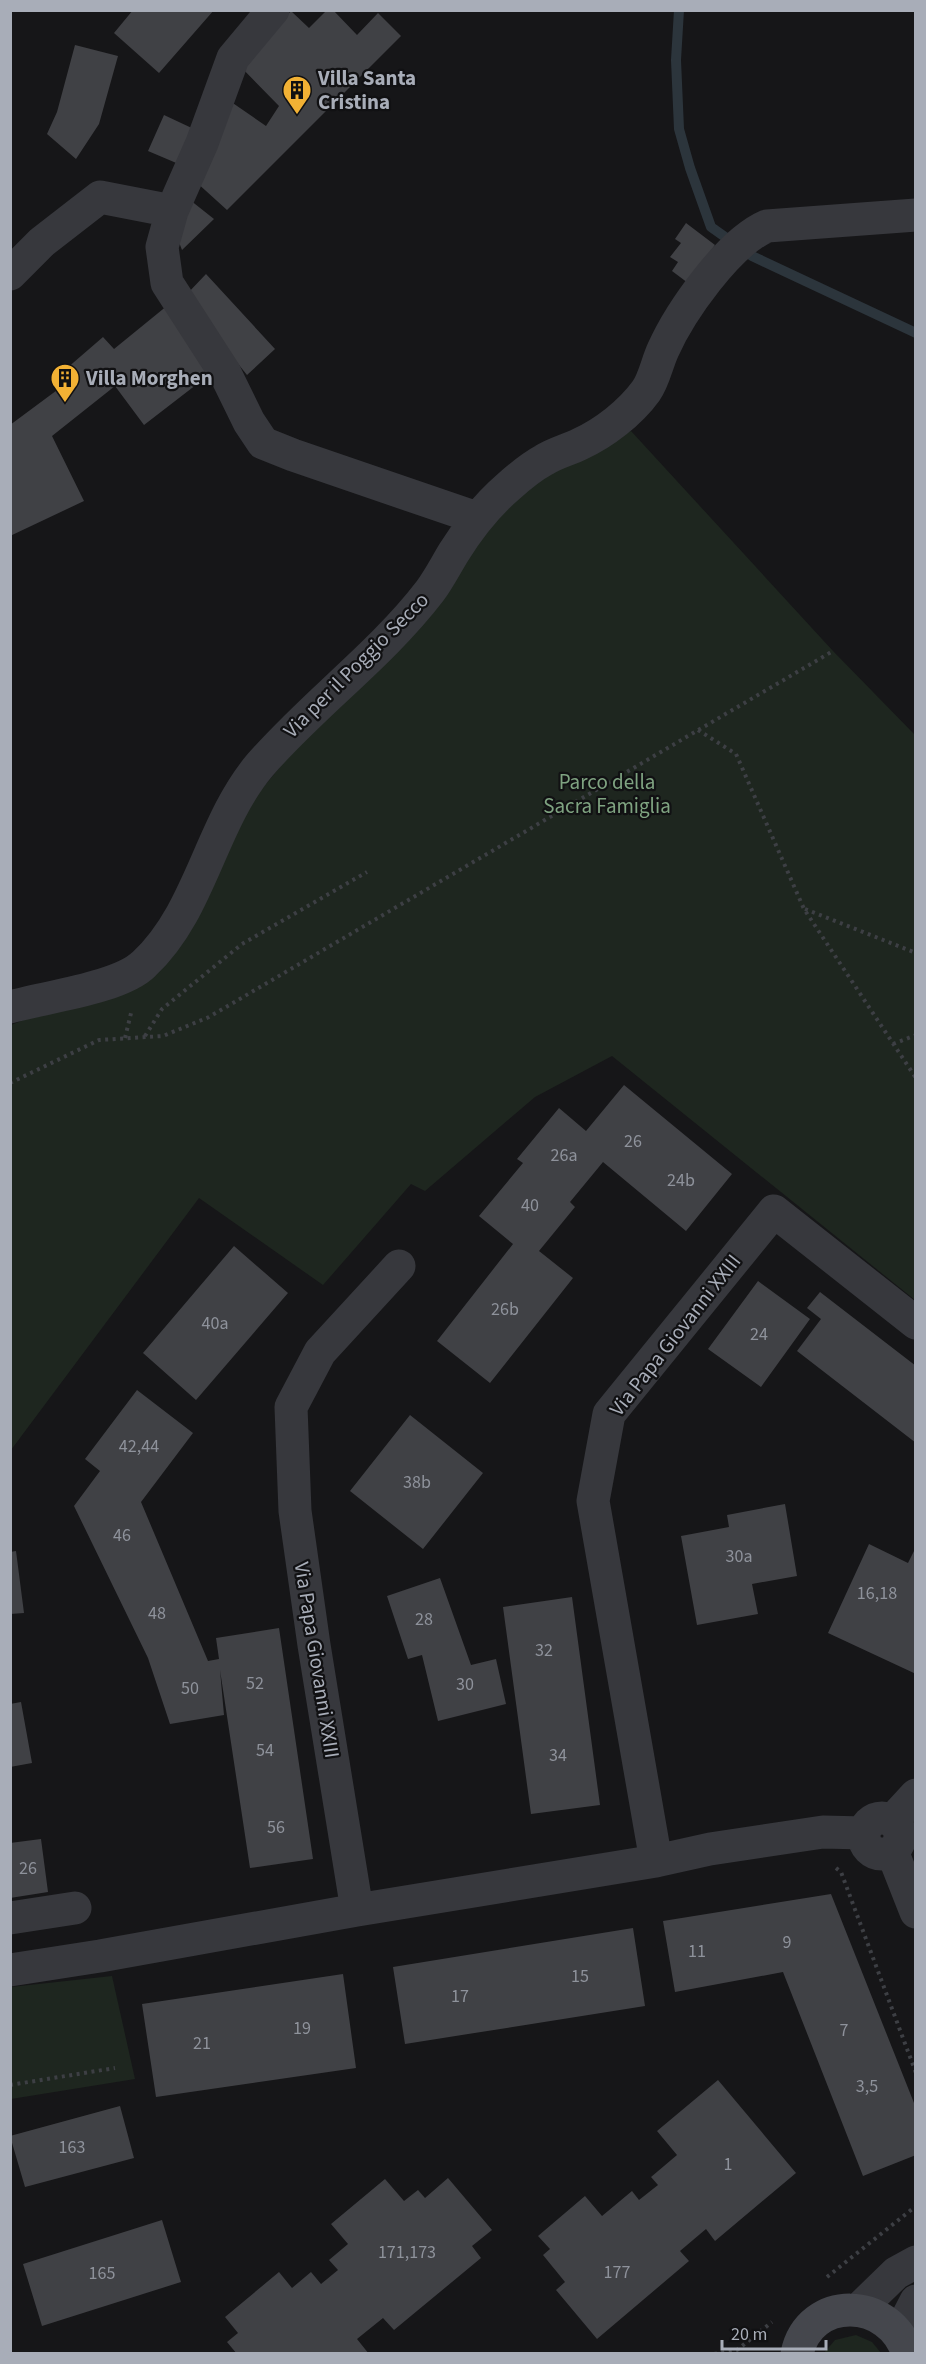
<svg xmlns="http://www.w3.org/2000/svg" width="926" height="2364" font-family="'Source Sans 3',sans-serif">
	<rect width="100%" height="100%" fill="#161618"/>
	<path fill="#1e261f" d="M631,431L833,651L915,735V1300L612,1056L535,1097L425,1191L411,1184L323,1285L199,1198L11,1450V1025L139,975L230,827L479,528L540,475Z
		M112,1976L135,2079L11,2099V1987Z
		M856,2335L872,2342L881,2353H824L835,2340Z"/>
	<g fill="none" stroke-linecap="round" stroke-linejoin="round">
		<path stroke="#2c353c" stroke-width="10" d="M679,10L676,60L679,129L690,168L711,227L752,256L916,333"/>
	</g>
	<path fill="#404145" d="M133,10H214L159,73L114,33Z
		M327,10H333L357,35L378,13L401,36L227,210L195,181L224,97L266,126L279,106L239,65L291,11L309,28Z
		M75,45L118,56L99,124L76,159L47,134L57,112Z
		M164,115L196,130L181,165L148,151Z
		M190,200L214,219L182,250L177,237Z
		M686,223L715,245L688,283L672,271L678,262L670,257L681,243L675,239Z
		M206,274L275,349L247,375L227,350L187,294Z
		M168,305L214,371L144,425L115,386L52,436L84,501L10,536V425L72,379L66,369L103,337L114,349Z
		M624,1085L732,1174L686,1231L603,1162L570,1202L575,1207L539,1251L573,1278L490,1383L437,1341L513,1244L479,1216L523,1163L517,1159L559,1108L586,1131Z
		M234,1246L288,1293L196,1400L143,1353Z
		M758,1281L810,1319L761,1387L708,1349Z
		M820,1292L916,1366V1443L797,1351L821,1319L807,1308Z
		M137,1390L193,1433L141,1502L208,1661L219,1659L216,1638L279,1628L313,1859L250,1868L220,1670L224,1715L170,1724L148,1658L74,1506L100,1471L85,1459Z
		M410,1415L483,1473L423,1549L350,1491Z
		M785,1504L797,1576L752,1584L758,1614L697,1625L681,1536L729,1527L727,1515Z
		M869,1544L908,1563L916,1547V1674L828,1633Z
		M16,1551L24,1613L10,1614V1552Z
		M440,1578L471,1665L496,1659L506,1704L438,1721L422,1655L408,1659L387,1596Z
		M572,1597L600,1805L531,1814L503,1607Z
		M21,1702L32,1763L10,1767V1704Z
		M41,1839L48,1892L10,1898V1843Z
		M831,1894L916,2108V2155L863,2176L783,1972L675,1992L663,1921Z
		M633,1928L645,2006L405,2044L393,1967Z
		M343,1974L356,2068L156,2097L142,2004Z
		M718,2080L796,2173L715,2241L706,2229L680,2251L689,2261L597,2339L556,2290L565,2282L543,2255L550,2249L538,2236L585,2196L602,2216L632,2191L639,2200L658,2185L651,2177L677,2155L657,2131Z
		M120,2106L134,2158L25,2187L10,2136Z
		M448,2178L492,2230L472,2246L481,2258L394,2330L383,2318L357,2339L369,2354H237L227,2342L238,2333L225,2317L279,2272L292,2288L311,2272L321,2284L338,2270L329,2260L348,2244L331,2224L385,2179L404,2201L418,2190L425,2198Z
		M162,2220L181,2282L42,2326L23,2264Z"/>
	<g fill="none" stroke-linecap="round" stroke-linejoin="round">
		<path stroke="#3d3f44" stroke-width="4" stroke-dasharray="3 4.5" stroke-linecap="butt" d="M698,730L736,754L804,909L916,1078
			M805,909L916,953
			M145,1036L162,1009L242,944L367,872
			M125,1038L132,1009
			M893,1044L916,1035
			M10,1083L99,1040L163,1036L209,1017L833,651
			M836,1868L841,1872L916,2073
			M10,2085L115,2068
			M827,2277L916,2206
			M714,2354L737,2350L772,2322"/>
		<path stroke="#37383d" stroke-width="33" d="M273,10L233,58L202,143L172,211L162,247L167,283L225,373L249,422L263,443L293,455L477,518
			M10,274L42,242L100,197L172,211
			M10,1007C45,997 120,988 144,964C201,911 210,824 260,765C313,704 381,655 430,591C439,579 446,565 454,552C469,528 486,506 508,487C518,478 531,467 544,460C555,453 568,450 580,444C604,433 630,413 646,391C654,380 657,363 663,350C680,312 728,243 767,226L916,215
			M864 1836a18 18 0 1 1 36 0a18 18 0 1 1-36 0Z
			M893,1820L916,1795
			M892,1851L916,1912
			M656,1861L593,1501L609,1414L774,1211L916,1323
			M357,1910L314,1645L295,1511L291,1407L320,1352L399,1266
			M10,1918L75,1908
			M10,1970L100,1956L357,1910L656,1861L710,1849L823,1832L864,1833
			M858,2310L896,2273L916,2262
			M899,2334L916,2301"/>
		<path stroke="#45474d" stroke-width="33" d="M797,2354C809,2295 890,2296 908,2354"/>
	</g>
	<defs>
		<g id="building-pin" transform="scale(1.5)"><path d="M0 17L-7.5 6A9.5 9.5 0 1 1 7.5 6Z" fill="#f2b134" stroke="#111113"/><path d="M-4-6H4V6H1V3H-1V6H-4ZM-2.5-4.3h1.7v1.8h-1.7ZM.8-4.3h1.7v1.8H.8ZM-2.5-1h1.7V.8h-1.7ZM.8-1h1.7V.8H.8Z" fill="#111"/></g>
	</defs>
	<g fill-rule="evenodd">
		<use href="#building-pin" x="297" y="90"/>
		<use href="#building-pin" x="65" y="378"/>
	</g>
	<g text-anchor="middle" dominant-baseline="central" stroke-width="4.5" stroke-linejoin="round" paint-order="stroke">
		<g font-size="18" fill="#8e929b">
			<text x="633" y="1141">26</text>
			<text x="564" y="1155">26a</text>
			<text x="681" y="1180">24b</text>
			<text x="530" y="1205">40</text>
			<text x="505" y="1309">26b</text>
			<text x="215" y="1323">40a</text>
			<text x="759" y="1334">24</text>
			<text x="139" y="1446">42,44</text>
			<text x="417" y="1482">38b</text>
			<text x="122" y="1535">46</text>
			<text x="739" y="1556">30a</text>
			<text x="877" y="1593">16,18</text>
			<text x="157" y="1613">48</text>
			<text x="424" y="1619">28</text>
			<text x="544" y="1650">32</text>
			<text x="255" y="1683">52</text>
			<text x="465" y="1684">30</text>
			<text x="190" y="1688">50</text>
			<text x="265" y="1750">54</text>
			<text x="558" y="1755">34</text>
			<text x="276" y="1827">56</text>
			<text x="28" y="1868">26</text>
			<text x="787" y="1942">9</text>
			<text x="697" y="1951">11</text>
			<text x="580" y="1976">15</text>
			<text x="460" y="1996">17</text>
			<text x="302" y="2028">19</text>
			<text x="844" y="2030">7</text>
			<text x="202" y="2043">21</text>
			<text x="867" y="2086">3,5</text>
			<text x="72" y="2147">163</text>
			<text x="728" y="2164">1</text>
			<text x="407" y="2252">171,173</text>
			<text x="617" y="2272">177</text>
			<text x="102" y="2273">165</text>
		</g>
		<g font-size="21" font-weight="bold" fill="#a8adb8" stroke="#111113" text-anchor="start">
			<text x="318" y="78">Villa Santa<tspan x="318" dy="24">Cristina</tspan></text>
			<text x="86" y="378">Villa Morghen</text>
		</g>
		<g font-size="21" fill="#a8adb8" stroke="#111113">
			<text transform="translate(356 665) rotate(-45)">Via per il Poggio Secco</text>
			<text transform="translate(675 1335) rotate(-52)">Via Papa Giovanni XXIII</text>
			<text transform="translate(317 1660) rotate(81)">Via Papa Giovanni XXIII</text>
		</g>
		<g font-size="21" fill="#7fa381" stroke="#111113">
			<text x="607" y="782">Parco della<tspan x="607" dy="24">Sacra Famiglia</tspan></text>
		</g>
	</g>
	<rect width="926" height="2364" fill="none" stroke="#a8adb8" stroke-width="24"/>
	<path d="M722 2340v9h104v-9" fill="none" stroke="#a8adb8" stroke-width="3"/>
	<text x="731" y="2340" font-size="18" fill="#a8adb8" stroke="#111113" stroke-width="4.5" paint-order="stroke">20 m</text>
</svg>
